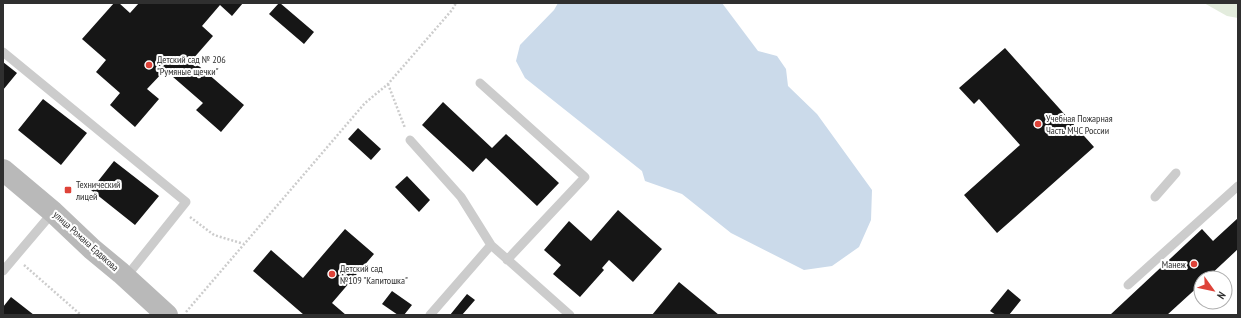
<svg xmlns="http://www.w3.org/2000/svg" width="1241" height="318" font-family="'PT Sans Narrow',sans-serif">
	<rect width="100%" height="100%" fill="#fff"/>
	<path fill="#e3ecdd" d="M1204,3H1238V18L1227,16Z"/>
	<path fill="#cbdaea" d="M558,3H722L758,51L777,56L786,69L788,86L817,114L872,190L871,220L859,247L832,266L804,270L731,233L682,194L645,181L642,171L525,78L516,61L520,45L554,10Z"/>
	<path fill="#161616" d="M114,3H119L130,13L139,3H243L232,16L220,5L202,26L213,36L192,60L244,105L221,132L196,110L203,103L165,70L147,89L159,99L135,127L110,105L120,93L96,72L106,60L82,39Z
		M279,3H280L314,32L304,44L269,14Z
		M1005,48L1094,147L997,233L964,195L1020,145L979,99L974,104L959,88Z
		M3,62L17,73L3,90Z
		M43,99L87,133L61,165L18,130Z
		M443,102L492,148L506,134L559,183L537,206L486,158L473,172L422,125Z
		M358,128L381,149L371,160L348,139Z
		M114,161L159,196L135,225L91,190Z
		M407,176L430,200L419,212L395,187Z
		M618,210L662,249L633,282L609,260L602,268L604,270L580,297L553,274L561,265L544,250L569,221L591,241Z
		M1238,218V249L1207,278H1201V284L1167,315H1110L1202,229L1213,241Z
		M345,229L374,254L332,303L346,315H304L253,271L271,250L303,278Z
		M679,282L719,315H652Z
		M1008,289L1021,300L1009,315H996L990,311Z
		M392,291L412,305L404,315H398L382,304Z
		M467,294L475,300L462,315H450Z
		M11,297L34,315H3V307Z"/>
	<g fill="none" stroke-linecap="round" stroke-linejoin="round">
		<path stroke="#ccc" stroke-width="2.5" stroke-dasharray="2 2" stroke-linecap="butt" d="M388,84L405,128
			M190,217L214,235L244,244
			M24,265L81,315
			M186,312L365,103L388,84L452,10L456,3"/>
		<path stroke="#ccc" stroke-width="9" d="M3,52L186,202L126,277
			M480,83L585,177L507,260
			M410,140L461,197L491,245
			M1155,197L1176,173
			M3,271L53,212
			M1128,285L1238,186
			M430,315L491,245L570,315"/>
		<path stroke="#b9b9b9" stroke-width="22" d="M3,170L53,212L92,249L121,273L167,315"/>
	</g>
	<g fill="#de4339" stroke="#fff" stroke-width="1.5">
		<circle cx="149" cy="65" r="4"/>
		<circle cx="1038" cy="124" r="4"/>
		<rect x="64" y="186" width="8" height="8" rx="2"/>
		<circle cx="1194" cy="264" r="4"/>
		<circle cx="332" cy="274" r="4"/>
	</g>
	<g text-anchor="middle" dominant-baseline="central" stroke-width="4" stroke-linejoin="round" paint-order="stroke">
		<g font-size="10" fill="#2f2f2f" stroke="#fff" text-anchor="start">
			<text x="157" y="59">Детский сад № 206<tspan x="157" dy="12">"Румяные щечки"</tspan></text>
			<text x="1046" y="118">Учебная Пожарная<tspan x="1046" dy="12">Часть МЧС России</tspan></text>
			<text x="76" y="184">Технический<tspan x="76" dy="12">лицей</tspan></text>
			<text x="1186" y="264" text-anchor="end">Манеж</text>
			<text x="340" y="268">Детский сад<tspan x="340" dy="12">№109 "Капитошка"</tspan></text>
		</g>
		<g font-size="10" fill="#2f2f2f" stroke="#fff">
			<text transform="translate(86 241) rotate(42)">улица Романа Ердякова</text>
		</g>
	</g>
	<rect width="1241" height="318" fill="none" stroke="#2f2f2f" stroke-width="8"/>
	<g transform="translate(1213 290) rotate(123)"><circle r="19" fill="#ffffff" stroke="#acacac"/>
	<path d="M0-3L7 15L0 10L-7 15Z" fill="#de4339"/>
	<text y="-6" font-size="11" font-weight="bold" text-anchor="middle" fill="#2f2f2f">N</text>
	</g>
</svg>
